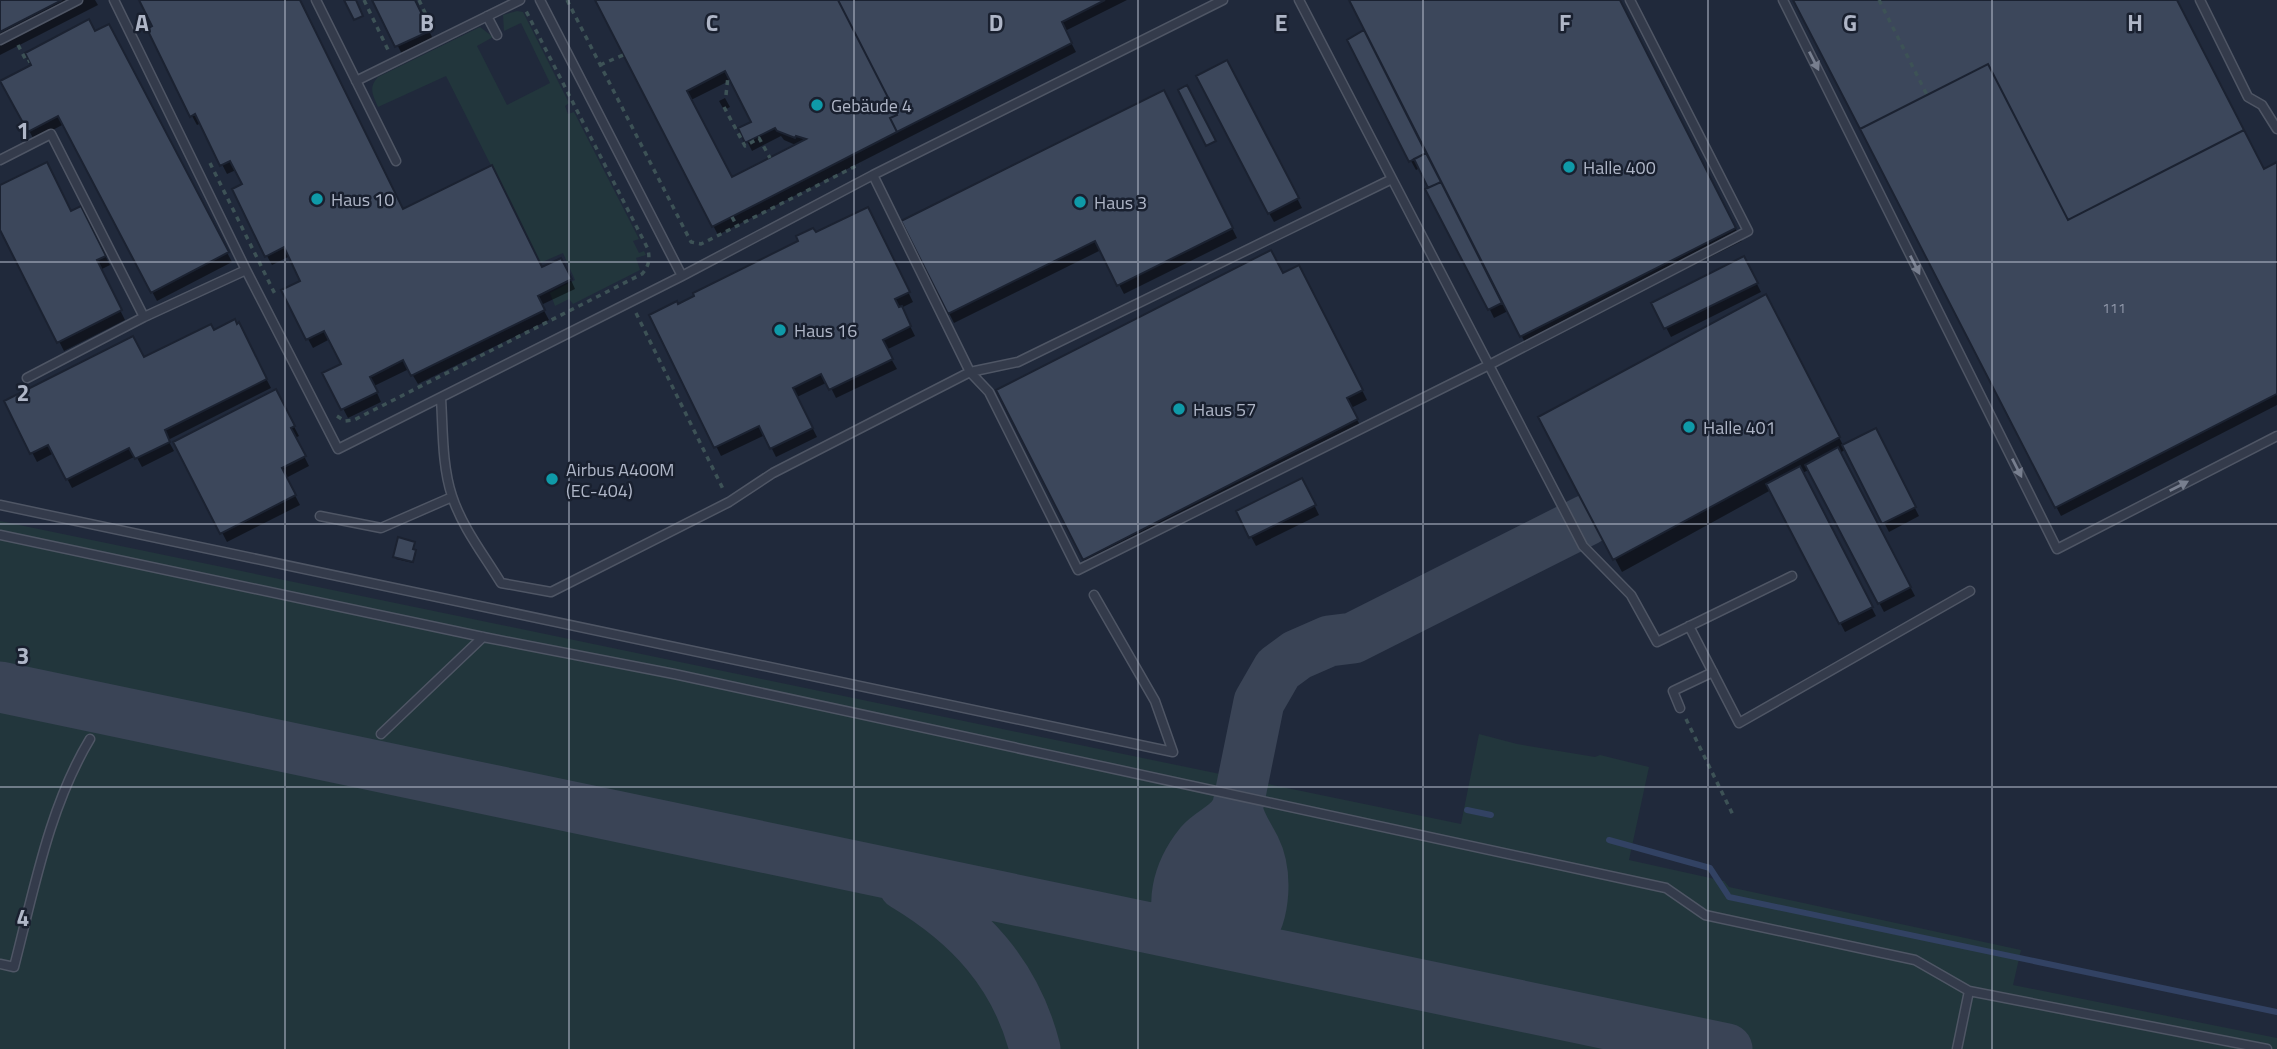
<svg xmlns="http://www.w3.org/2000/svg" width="2277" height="1049" font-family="'Titillium Web',sans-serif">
	<rect width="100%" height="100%" fill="#20293b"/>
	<path fill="#22363c" d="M517,11L523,12L569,103L565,106L568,114L574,112L639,239L633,241L639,253L644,251L646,255L636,258L640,270L573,304L569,299L555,306L550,293L575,280L563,253L540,263L446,76L378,107C373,95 368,88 378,77L480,27L493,37L477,46L507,105L550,83L521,23L504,31L503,15Z
		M0,521L1461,824L1479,734L1517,744L1595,757L1600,755L1649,767L1629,860L1724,881L1729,887L2021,950L2013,985L2277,1038V1049H0Z"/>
	<path fill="#0007" fill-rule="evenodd" d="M0,0H95L98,5L0,55Z
		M141,0H299L403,211L542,269H566L575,289L541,305L549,320L418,384L409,369L374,386L381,402L348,418L325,374L343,365L330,339L313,348L308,339L303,282L290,256L272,265L267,256L244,185L236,170L227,174L201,123L197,125L192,116L149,29L154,26Z
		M374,0H414L435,43L404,58Z
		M597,0H1127L1065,31L1076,52L718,235ZM731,80L754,123L741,129L752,151L781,136L784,140L798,146L731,179L691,100Z
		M1351,0H1619L1742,241L1528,348L1508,311L1494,318L1420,168L1416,170L1411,161L1349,40L1366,31Z
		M1795,0H2175L2263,171L2277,164V405L2061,516Z
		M95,33L113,35L232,262L157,301L64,124L34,140L3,81Z
		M1232,71L1302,208L1274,222L1269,213Z
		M725,98L730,107L724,110L719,101Z
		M1169,101L1237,238L1124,294L1101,250L954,323L903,222Z
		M0,187L86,217L110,265L100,270L125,320L64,351L0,226Z
		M872,218L913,302L901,308L915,336L886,350L897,369L836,398L828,382L797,397L817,437L776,457L765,435L721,456L651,316L678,306L816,235Z
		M1749,268L1761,292L1671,337L1654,304Z
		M1283,275L1304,276L1367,400L1351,408L1362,429L1090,568L1085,559Z
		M1772,308L1844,447L1880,440L1919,516L1889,532L1846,449L1840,453L1915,596L1884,612L1809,470L1802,473L1876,616L1845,632L1771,490L1622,572L1540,418Z
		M214,332L243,334L271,388L168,440L174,451L142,467L136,456L72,488L54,453L37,462L6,402L144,359Z
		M280,400L299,436L295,438L309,466L286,478L300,505L227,542L175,442Z
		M1307,490L1319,515L1256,546L1238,512Z
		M413,544V551L416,553L413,563L396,559L394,556Z"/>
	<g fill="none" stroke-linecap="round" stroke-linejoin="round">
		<path stroke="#324263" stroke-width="6" d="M1467,810L1491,815
			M1609,840L1710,868L1729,897L2277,1012"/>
		<path stroke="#3a4456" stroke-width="51" d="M0,687L1727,1049
			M904,885C969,924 1016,974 1035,1049
			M1189,936C1166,909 1179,870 1200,844C1211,831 1228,827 1236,811
			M1234,945C1238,943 1245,940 1248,936C1266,914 1267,872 1255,848C1247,832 1241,826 1237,809
			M1238,946L1226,936L1217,908L1259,702L1278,669L1297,655L1329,641L1353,638L1587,520"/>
	</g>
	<path fill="#3c475b" stroke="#1b2231" stroke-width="2" fill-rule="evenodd" d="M0,0H62L0,32Z
		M139,0H300L403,209L492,165L542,267L561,258L572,279L538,296L545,310L411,376L403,360L370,377L378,392L341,410L322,373L341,364L324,331L306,340L281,290L300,281L284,247L265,257L232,189L242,184L230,161L220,166L195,114L190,117L147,29L152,26Z
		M344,0H356L363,16L354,20Z
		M372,0H415L430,31L395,47Z
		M595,0H838L897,115L890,118L897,132L712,227ZM725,71L751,122L738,128L745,143L775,128L777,131L795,138L796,136L806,139L732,177L687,91Z
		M838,0H1105L1062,22L1072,43L897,132L890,118L897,115Z
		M1349,0H1620L1736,228L1520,337Z
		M1793,0H2177L2244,130L2068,220L1988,64L1860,129Z
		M89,19L95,31L109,24L229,252L151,293L58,116L28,132L0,81L31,65L25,53Z
		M1364,30L1426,153L1409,162L1347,40Z
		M1227,60L1299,198L1268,214L1196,76Z
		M1988,64L2068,220L2244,130L2264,169L2277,162V394L2055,508L1860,129Z
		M1187,85L1216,141L1206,146L1178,90Z
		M1164,90L1233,228L1117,286L1095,241L948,314L901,221Z
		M1426,153L1441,182L1428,188L1414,159Z
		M47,162L71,211L81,206L106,256L97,260L122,310L57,343L0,230V185Z
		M1441,182L1502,303L1488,310L1425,189Z
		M868,207L910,292L895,299L899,307L902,306L911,326L883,340L893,359L829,390L821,374L793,388L813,428L770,449L759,426L714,448L649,315L677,301L678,304L694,296L693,293L798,241L796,236L813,228L816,232Z
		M1271,250L1283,273L1299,265L1363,390L1347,398L1358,419L1083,560L996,390Z
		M1744,256L1758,283L1664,329L1651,303Z
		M1766,294L1840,437L1613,560L1538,417Z
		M235,319L237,324L239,322L267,379L165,430L170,442L135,459L129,448L66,480L48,445L30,454L4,401L133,336L144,357L211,324L214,330Z
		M276,389L295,426L291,428L306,456L282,468L296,495L220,534L173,442Z
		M1876,428L1916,507L1882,524L1842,445Z
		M1838,447L1911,587L1878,604L1805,465Z
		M1800,466L1873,607L1839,624L1766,484Z
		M1302,478L1316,505L1249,538L1236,511Z
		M398,537L415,542L413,549L416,550L413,562L393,557Z"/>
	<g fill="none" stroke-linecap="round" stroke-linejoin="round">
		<g stroke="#4f5665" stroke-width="11">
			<path id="lane" d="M114,0L246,270L338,449L682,276L873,175L1223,0
				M316,0L396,161
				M540,0L682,276
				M1299,0L1583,546L1631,595L1657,642L1792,576
				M1783,0L2057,549L2277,436
				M2200,0L2248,97L2262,105L2277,129
				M487,16L497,35
				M0,40L78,0
				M356,81L520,0
				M0,160L51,134L144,317
				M873,175L970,372L989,392L1078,570L1489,365L1748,231L1630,0
				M27,378L144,317L246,270
				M441,398C443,430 442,466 452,496C462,527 484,555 501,583L551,592L729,502L773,473L970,372L1018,362L1392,179
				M0,505L1173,752L1155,701L1094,595
				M320,516L381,528L452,497
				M0,535L483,637L674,674L1666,888L1705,915L1915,960L1969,991L2267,1049
				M1689,626L1739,723L1970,591
				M1680,708L1673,691L1713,672
				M381,734L483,637
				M0,964L14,967C34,890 49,807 90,739
				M1957,1049L1969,991"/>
		</g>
		<path stroke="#3d5256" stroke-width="3.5" stroke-dasharray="5 5" stroke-linecap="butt" d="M364,0L389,52
			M419,0L433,30
			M567,0L691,242L701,244L860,164
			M1879,0L1927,95
			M18,45L27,62L29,61
			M600,65L623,55
			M726,95L728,76
			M724,107L745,146L759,138L770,158
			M210,163L275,294
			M732,217L737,226
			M636,313L724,491
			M337,416L345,421L354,420L642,274C649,266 650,260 648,249L526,11
			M1686,719L1733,815"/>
		<use href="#lane" stroke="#343b4b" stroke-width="8"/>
	</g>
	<defs><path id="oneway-solid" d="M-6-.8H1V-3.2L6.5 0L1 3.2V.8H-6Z" transform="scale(1.75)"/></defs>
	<g fill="#787f8f">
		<use href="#oneway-solid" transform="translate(1814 61) rotate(63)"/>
		<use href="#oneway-solid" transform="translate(1915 265) rotate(63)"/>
		<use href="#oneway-solid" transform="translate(2017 468) rotate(63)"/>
		<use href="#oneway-solid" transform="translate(2179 486) rotate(-27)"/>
	</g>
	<path fill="none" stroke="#afb6c7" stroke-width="2" stroke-opacity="0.55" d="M285,0V1049M569,0V1049M854,0V1049M1138,0V1049M1423,0V1049M1708,0V1049M1992,0V1049M0,262H2277M0,524H2277M0,787H2277"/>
	<g fill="#0f9aa8" stroke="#19202f" stroke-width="2.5">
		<circle cx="817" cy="105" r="7"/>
		<circle cx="1569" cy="167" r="7"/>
		<circle cx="317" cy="199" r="7"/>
		<circle cx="1080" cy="202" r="7"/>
		<circle cx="780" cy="330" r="7"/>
		<circle cx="1179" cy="409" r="7"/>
		<circle cx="1689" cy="427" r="7"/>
		<circle cx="552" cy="479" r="7"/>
	</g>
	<g text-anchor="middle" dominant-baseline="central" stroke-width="5" stroke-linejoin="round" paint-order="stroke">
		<g font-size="14" fill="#929aac">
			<text x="2114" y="307">111</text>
		</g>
		<g font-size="18" fill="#afb6c7" stroke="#19202f" text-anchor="start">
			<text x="831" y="105">Gebäude 4</text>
			<text x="1583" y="167">Halle 400</text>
			<text x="331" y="199">Haus 10</text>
			<text x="1094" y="202">Haus 3</text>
			<text x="794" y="330">Haus 16</text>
			<text x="1193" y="409">Haus 57</text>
			<text x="1703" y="427">Halle 401</text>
			<text x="566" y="469">Airbus A400M<tspan x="566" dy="21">(EC-404)</tspan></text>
		</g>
	</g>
	<g font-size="23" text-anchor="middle" font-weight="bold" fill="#afb6c7" stroke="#19202f" stroke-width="5" stroke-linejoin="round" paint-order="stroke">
		<text x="142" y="31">A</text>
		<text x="427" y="31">B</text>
		<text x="712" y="31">C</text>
		<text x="996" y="31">D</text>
		<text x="1281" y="31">E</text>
		<text x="1565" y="31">F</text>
		<text x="1850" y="31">G</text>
		<text x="2135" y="31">H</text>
		<text x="23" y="139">1</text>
		<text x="23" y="401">2</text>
		<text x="23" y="664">3</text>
		<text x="23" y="926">4</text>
	</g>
</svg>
